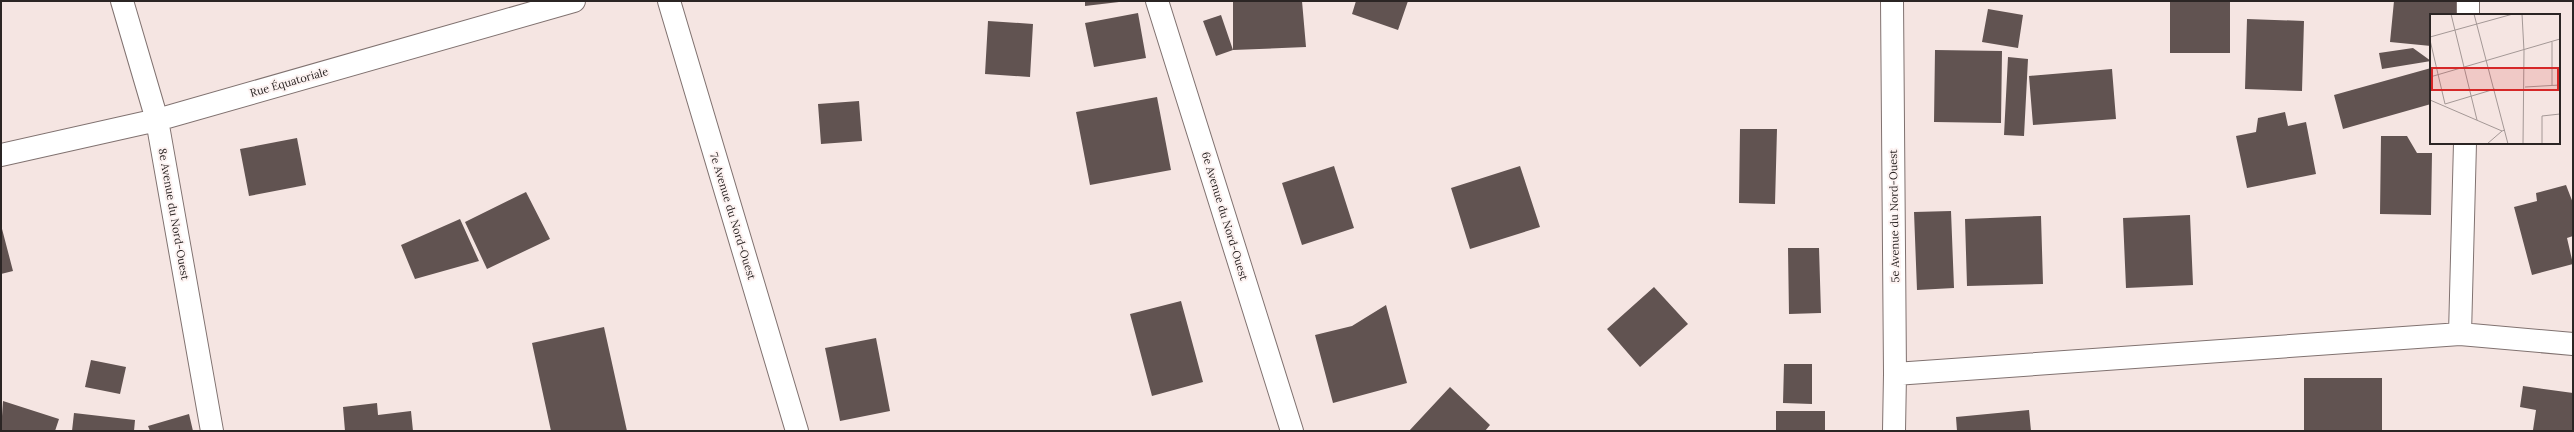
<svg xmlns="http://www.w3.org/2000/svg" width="2574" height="432" font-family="Lora,serif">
	<rect width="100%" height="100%" fill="#f5e5e2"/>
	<path fill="#615351" d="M1085,1H1119V2L1085,6Z
		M1233,1H1302L1306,47L1233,50Z
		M1356,1H1408L1398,30L1352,14Z
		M2170,1H2230V53H2170Z
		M2394,1H2458L2456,15H2431V46L2390,42Z
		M1988,9L2023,15L2018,48L1982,42Z
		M1138,13L1146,58L1094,67L1085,23Z
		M1221,15L1233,50L1216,56L1203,21Z
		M2247,19L2304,21L2302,91L2245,89Z
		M988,21L1033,24L1030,77L985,74Z
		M2413,48L2431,61L2382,69L2379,53Z
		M1935,50L2002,51L2001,123L1934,122Z
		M2008,57L2028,59L2024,136L2004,135Z
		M2431,68V104L2343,129L2334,95Z
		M2112,69L2116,119L2033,125L2029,76Z
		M1157,97L1171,170L1090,185L1076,112Z
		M859,101L862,141L821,144L818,104Z
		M2285,112L2288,126L2306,122L2316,174L2247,188L2236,136L2256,132L2258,118Z
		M1740,129H1777L1775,204L1739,203Z
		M2381,136H2407L2417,153H2432L2431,215L2380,214Z
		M297,138L306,185L249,196L240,149Z
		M1334,166L1354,228L1302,245L1282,183Z
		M1520,166L1540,227L1470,249L1451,188Z
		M2566,185L2573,203V236L2567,238L2573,264L2532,275L2514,207L2537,201L2536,193Z
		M526,192L550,239L487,269L465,222Z
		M1951,211L1954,288L1917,290L1914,212Z
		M2190,215L2193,285L2126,288L2123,218Z
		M2041,216L2043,284L1967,286L1965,219Z
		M460,219L479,261L415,279L401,245Z
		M1,225L13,271L1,274Z
		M1788,248H1819L1821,313L1789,314Z
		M1654,287L1688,324L1640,367L1607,329Z
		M1181,301L1203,382L1152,396L1130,314Z
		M1386,305L1407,383L1333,403L1315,335L1352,326Z
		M604,327L627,431H551L532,343Z
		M876,338L890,411L840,421L825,348Z
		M91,360L126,367L120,394L85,387Z
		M1784,364H1812V404L1783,403Z
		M2304,378H2382V431H2304Z
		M2523,386L2573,393V431L2533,430L2536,410L2520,407Z
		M1450,387L1490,425L1485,431H1409Z
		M3,401L59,419L55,431H1Z
		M377,403L378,415L411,411L413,431H345L343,407Z
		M2029,410L2031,431H1957L1956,417Z
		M1776,411H1825V431H1776Z
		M74,413L135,420L134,431H72Z
		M189,414L193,431H150L148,426Z"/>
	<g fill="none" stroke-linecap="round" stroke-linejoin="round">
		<g stroke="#807270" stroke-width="24">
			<path id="street" d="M122,1L157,120L212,431
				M669,1L797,431
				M1157,1L1292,431
				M1892,1L1895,374L1894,431
				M2468,15V1
				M1,155L157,120L574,1
				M2460,334L2465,143
				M1895,374L2460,334L2573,344"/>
		</g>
		<use href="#street" stroke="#fff" stroke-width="22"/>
	</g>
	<g text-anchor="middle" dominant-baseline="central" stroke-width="4" stroke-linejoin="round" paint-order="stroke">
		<g font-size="11" fill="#2b2524" stroke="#fdf3f2">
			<text transform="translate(289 82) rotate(-16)">Rue Équatoriale</text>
			<text transform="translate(174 214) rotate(80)">8e Avenue du Nord-Ouest</text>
			<text transform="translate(733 216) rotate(73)">7e Avenue du Nord-Ouest</text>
			<text transform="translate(1225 216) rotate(73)">6e Avenue du Nord-Ouest</text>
			<text transform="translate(1894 216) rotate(-91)">5e Avenue du Nord-Ouest</text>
		</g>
	</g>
	<g transform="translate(2430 14)">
		<rect width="130" height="130" fill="#f5e5e2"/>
		<path fill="none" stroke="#a49896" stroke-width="1" d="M21,0L47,106M44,0L78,130M92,0L94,37L93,130M0,23L83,0M0,26L15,90L65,75M122,28V71M0,63L130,25M95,73L130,71M0,86L72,117L75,116M57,130L72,117M112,130V102L130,100"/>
		<path fill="#d62828" fill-opacity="0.15" stroke="#d62828" stroke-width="2" d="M2,54H128V76H2Z"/>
		<rect width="130" height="130" fill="none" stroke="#2b2524" stroke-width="2"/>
	</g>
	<rect width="2574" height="432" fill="none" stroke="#2b2524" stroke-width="4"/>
</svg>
